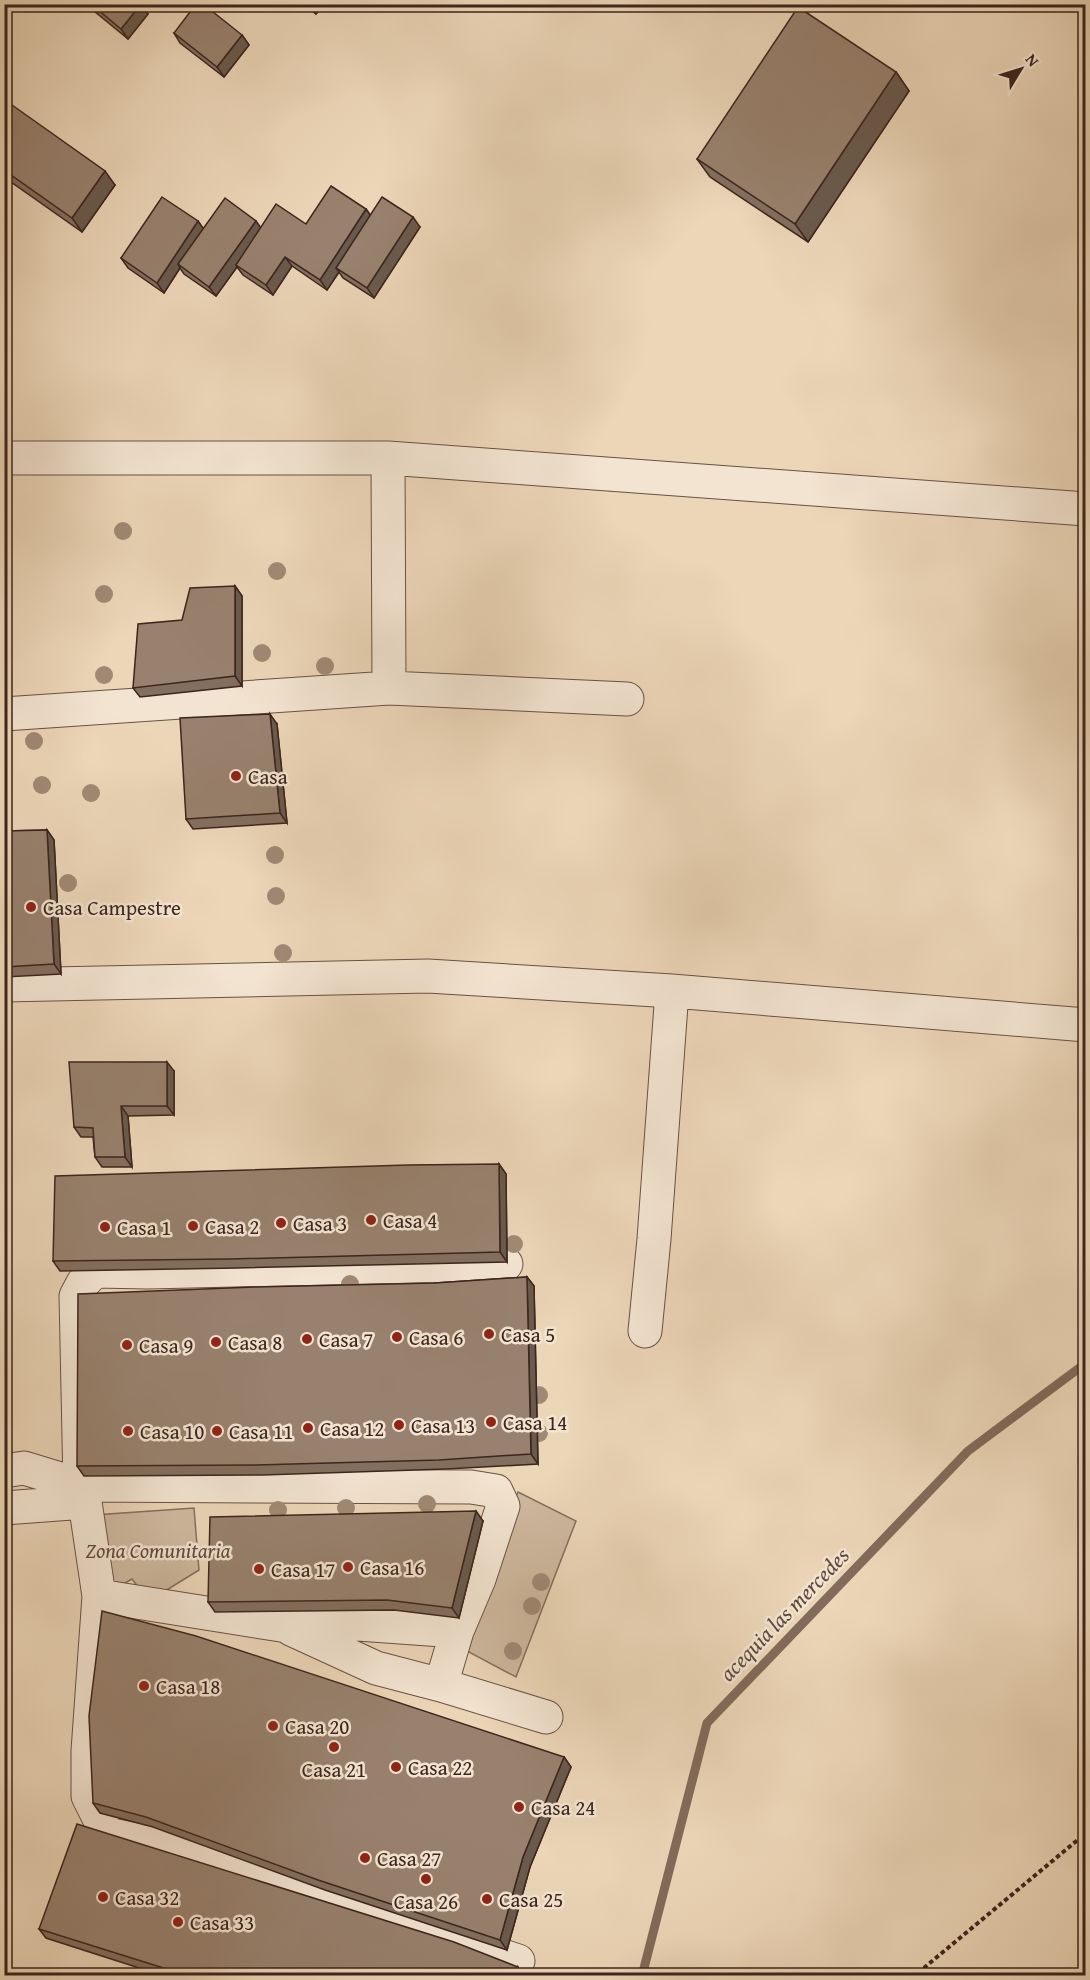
<svg xmlns="http://www.w3.org/2000/svg" width="1090" height="1980" font-family="'Gentium Book Plus',serif">
	<rect width="100%" height="100%" fill="#ecd6b8"/>
	<filter id="stains"><feTurbulence type="fractalNoise" baseFrequency=".00333" numOctaves="4"/><feColorMatrix values="0 0 0 0 .2 0 0 0 0 .09 0 0 0 0 .02 0 0 0 .5 -.17"/></filter>
	<radialGradient id="worn" r=".72"><stop offset=".6" stop-color="#630" stop-opacity="0"/><stop offset="1" stop-color="#630" stop-opacity=".3"/></radialGradient>
	<path fill="#ceb89e" stroke="#866e5e" stroke-width="1.5" d="M518,1492L576,1521L516,1677L450,1642Z
		M194,1508L199,1570L149,1601L132,1579L109,1592L94,1515Z"/>
	<g fill="none" stroke-linecap="round" stroke-linejoin="round">
		<path stroke="#826b5a" stroke-width="9" d="M642,1976L707,1723L968,1451L1086,1363"/>
		<g stroke="#695144" stroke-width="35">
			<path id="street" d="M4,458H388L1086,509
				M388,458L389,688
				M4,714L389,688L627,699
				M4,985L428,976L672,991L1086,1025
				M506,1264L148,1272L95,1271L83,1283L76,1296L80,1485L85,1502L99,1596L88,1751V1796L107,1834L160,1845L215,1860L518,1961
				M645,1331L654,1239L672,991
				M4,1471L24,1468L80,1485L471,1487L496,1491L503,1506L479,1579L457,1631L441,1685
				M4,1508L85,1502
				M99,1596L281,1625L358,1624L457,1631
				M291,1629L376,1668L441,1685L546,1717"/>
		</g>
		<path stroke="#3d251d" stroke-width="4" stroke-dasharray="4.5 3" stroke-linecap="butt" d="M923,1976L925,1967L1086,1833"/>
		<use href="#street" stroke="#f3e4d1" stroke-width="33"/>
	</g>
	<g fill="#a08974">
		<circle cx="123" cy="531" r="9"/>
		<circle cx="277" cy="571" r="9"/>
		<circle cx="104" cy="594" r="9"/>
		<circle cx="262" cy="653" r="9"/>
		<circle cx="325" cy="666" r="9"/>
		<circle cx="104" cy="675" r="9"/>
		<circle cx="34" cy="741" r="9"/>
		<circle cx="42" cy="785" r="9"/>
		<circle cx="91" cy="793" r="9"/>
		<circle cx="275" cy="855" r="9"/>
		<circle cx="68" cy="883" r="9"/>
		<circle cx="276" cy="896" r="9"/>
		<circle cx="283" cy="953" r="9"/>
		<circle cx="514" cy="1244" r="9"/>
		<circle cx="350" cy="1284" r="9"/>
		<circle cx="539" cy="1395" r="9"/>
		<circle cx="539" cy="1433" r="9"/>
		<circle cx="427" cy="1504" r="9"/>
		<circle cx="346" cy="1508" r="9"/>
		<circle cx="278" cy="1510" r="9"/>
		<circle cx="541" cy="1582" r="9"/>
		<circle cx="532" cy="1606" r="9"/>
		<circle cx="513" cy="1651" r="9"/>
	</g>
	<path fill="#836f5f" stroke="#3d251d" stroke-width="1.5" d="M90,4H142L148,14L128,39L94,11Z
		M303,4H324L316,14Z
		M174,33L242,35L249,45L224,77L180,43Z
		M896,72L909,91L808,242L710,177L697,159Z
		M4,115L115,185L82,232L4,177Z
		M366,209L370,215L420,227L374,298L343,278L339,272L327,290L292,266L273,295L243,275L237,267L216,296L184,274L180,268L164,293L128,268L121,258L198,221L203,229L260,228L306,224Z
		M235,586L242,596V686L140,697L133,688L182,620Z
		M277,724L287,823L193,829L186,819Z
		M47,830L54,840L61,974L4,977V831Z
		M174,1071V1115L128,1116L132,1167H102L95,1157L93,1137H81L74,1127Z
		M499,1164L506,1174L507,1262L237,1268L60,1271L53,1261Z
		M527,1277L534,1286L538,1464L446,1469L263,1475L84,1476L77,1466L435,1283Z
		M483,1521L459,1618L394,1610L215,1612L208,1602Z
		M564,1757L571,1767L530,1867L507,1950L325,1890L153,1827L100,1813L93,1803Z
		M39,1929L523,1976H164L46,1938Z"/>
	<path fill="#6a5a4d" stroke="#3d251d" stroke-width="1.5" d="M141,4L148,14L128,39L121,29Z
		M309,4H324L316,14Z
		M242,35L249,45L224,77L217,67Z
		M896,72L909,91L808,242L795,224Z
		M105,171L115,185L82,232L72,218Z
		M366,209L373,219L336,268L339,272L327,290L320,280Z
		M413,217L420,227L374,298L367,288Z
		M198,221L205,231L178,264L180,268L164,293L157,283Z
		M256,221L263,231L236,265L237,267L216,296L209,287Z
		M285,257L292,266L273,295L266,285Z
		M235,586L242,596V686L235,676Z
		M270,714L277,724L287,823L280,813Z
		M47,830L54,840L61,974L54,964Z
		M167,1062L174,1071V1115L167,1106Z
		M121,1106L128,1116L132,1167L125,1157Z
		M499,1164L506,1174L507,1262L500,1252Z
		M527,1277L534,1286L538,1464L531,1454Z
		M476,1511L483,1521L459,1618L452,1608Z
		M564,1757L571,1767L530,1867L507,1950L500,1940L523,1857Z
		M518,1967L523,1976H517Z"/>
	<path fill="#98816e" stroke="#3d251d" stroke-width="1.5" d="M91,4H141L121,29Z
		M196,4H203L242,35L217,67L174,33Z
		M798,7L896,72L795,224L697,159Z
		M12,105L105,171L72,218L4,170V115Z
		M331,186L366,209L320,280L285,257L266,285L236,265L276,204L306,224Z
		M162,197L198,221L157,283L121,258Z
		M382,197L413,217L367,288L336,268Z
		M225,198L256,221L209,287L178,264Z
		M235,586V676L133,688L138,624L182,620L190,588Z
		M270,714L280,813L186,819L180,718Z
		M47,830L54,964L4,967V831Z
		M69,1062H167V1106H121L125,1157H95L93,1128L74,1127Z
		M499,1164L500,1252L230,1259L53,1261L55,1176L408,1165Z
		M527,1277L531,1454L439,1460L256,1465L77,1466L78,1294L254,1287L435,1283Z
		M476,1511L452,1608L387,1600L208,1602L210,1517Z
		M102,1611L196,1636L564,1757L523,1857L500,1940L318,1880L146,1817L93,1803L89,1716Z
		M77,1824L454,1942L518,1967L517,1976H189L39,1929Z"/>
	<g fill="#8f2418" stroke="#f3e4d1" stroke-width="2">
		<circle cx="236" cy="776" r="6"/>
		<circle cx="31" cy="907" r="6"/>
		<circle cx="371" cy="1220" r="6"/>
		<circle cx="281" cy="1223" r="6"/>
		<circle cx="193" cy="1226" r="6"/>
		<circle cx="105" cy="1227" r="6"/>
		<circle cx="489" cy="1334" r="6"/>
		<circle cx="397" cy="1337" r="6"/>
		<circle cx="307" cy="1339" r="6"/>
		<circle cx="216" cy="1342" r="6"/>
		<circle cx="127" cy="1345" r="6"/>
		<circle cx="491" cy="1422" r="6"/>
		<circle cx="399" cy="1425" r="6"/>
		<circle cx="308" cy="1428" r="6"/>
		<circle cx="128" cy="1431" r="6"/>
		<circle cx="217" cy="1431" r="6"/>
		<circle cx="348" cy="1567" r="6"/>
		<circle cx="259" cy="1569" r="6"/>
		<circle cx="144" cy="1686" r="6"/>
		<circle cx="273" cy="1726" r="6"/>
		<circle cx="334" cy="1747" r="6"/>
		<circle cx="396" cy="1767" r="6"/>
		<circle cx="519" cy="1807" r="6"/>
		<circle cx="365" cy="1858" r="6"/>
		<circle cx="426" cy="1879" r="6"/>
		<circle cx="103" cy="1897" r="6"/>
		<circle cx="487" cy="1899" r="6"/>
		<circle cx="178" cy="1922" r="6"/>
	</g>
	<g text-anchor="middle" dominant-baseline="central" stroke-width="5" stroke-linejoin="round" paint-order="stroke">
		<g font-size="21" fill="#3d251d" stroke="#f3e4d1" text-anchor="start">
			<text x="248" y="776">Casa</text>
			<text x="43" y="907">Casa Campestre</text>
			<text x="383" y="1220">Casa 4</text>
			<text x="293" y="1223">Casa 3</text>
			<text x="205" y="1226">Casa 2</text>
			<text x="117" y="1227">Casa 1</text>
			<text x="501" y="1334">Casa 5</text>
			<text x="409" y="1337">Casa 6</text>
			<text x="319" y="1339">Casa 7</text>
			<text x="228" y="1342">Casa 8</text>
			<text x="139" y="1345">Casa 9</text>
			<text x="503" y="1422">Casa 14</text>
			<text x="411" y="1425">Casa 13</text>
			<text x="320" y="1428">Casa 12</text>
			<text x="140" y="1431">Casa 10</text>
			<text x="229" y="1431">Casa 11</text>
			<text x="360" y="1567">Casa 16</text>
			<text x="271" y="1569">Casa 17</text>
			<text x="156" y="1686">Casa 18</text>
			<text x="285" y="1726">Casa 20</text>
			<text x="408" y="1767">Casa 22</text>
			<text x="334" y="1769" text-anchor="middle">Casa 21</text>
			<text x="531" y="1807">Casa 24</text>
			<text x="377" y="1858">Casa 27</text>
			<text x="115" y="1897">Casa 32</text>
			<text x="499" y="1899">Casa 25</text>
			<text x="426" y="1901" text-anchor="middle">Casa 26</text>
			<text x="190" y="1922">Casa 33</text>
		</g>
		<g font-size="21" font-style="italic" fill="#614a3d" stroke="#f3e4d1">
			<text x="158" y="1550">Zona Comunitaria</text>
		</g>
		<g font-size="22" font-style="italic" fill="#60483c" stroke="#f3e4d1">
			<text transform="translate(784 1614) rotate(-46)">acequia las mercedes</text>
		</g>
	</g>
	<rect width="1090" height="1980" fill="none" stroke="#ecd6b8" stroke-width="24"/>
	<rect x="6" y="6" width="1078" height="1968" fill="none" stroke="#3d251d" stroke-width="3"/>
	<rect x="12" y="12" width="1066" height="1956" fill="none" stroke="#3d251d" stroke-width="1.5"/>
	<g transform="translate(1021 69) rotate(52)" stroke="#f3e4d1" stroke-width="4.5" paint-order="stroke">
	<path d="M0-4.5L10 22L0 15L-10 22Z" fill="#3d251d"/>
	<text y="-9" font-size="16" font-weight="bold" text-anchor="middle" fill="#3d251d">N</text>
	</g>
	<rect width="100%" height="100%" filter="url(#stains)"/>
	<rect width="100%" height="100%" fill="url(#worn)"/>
</svg>
